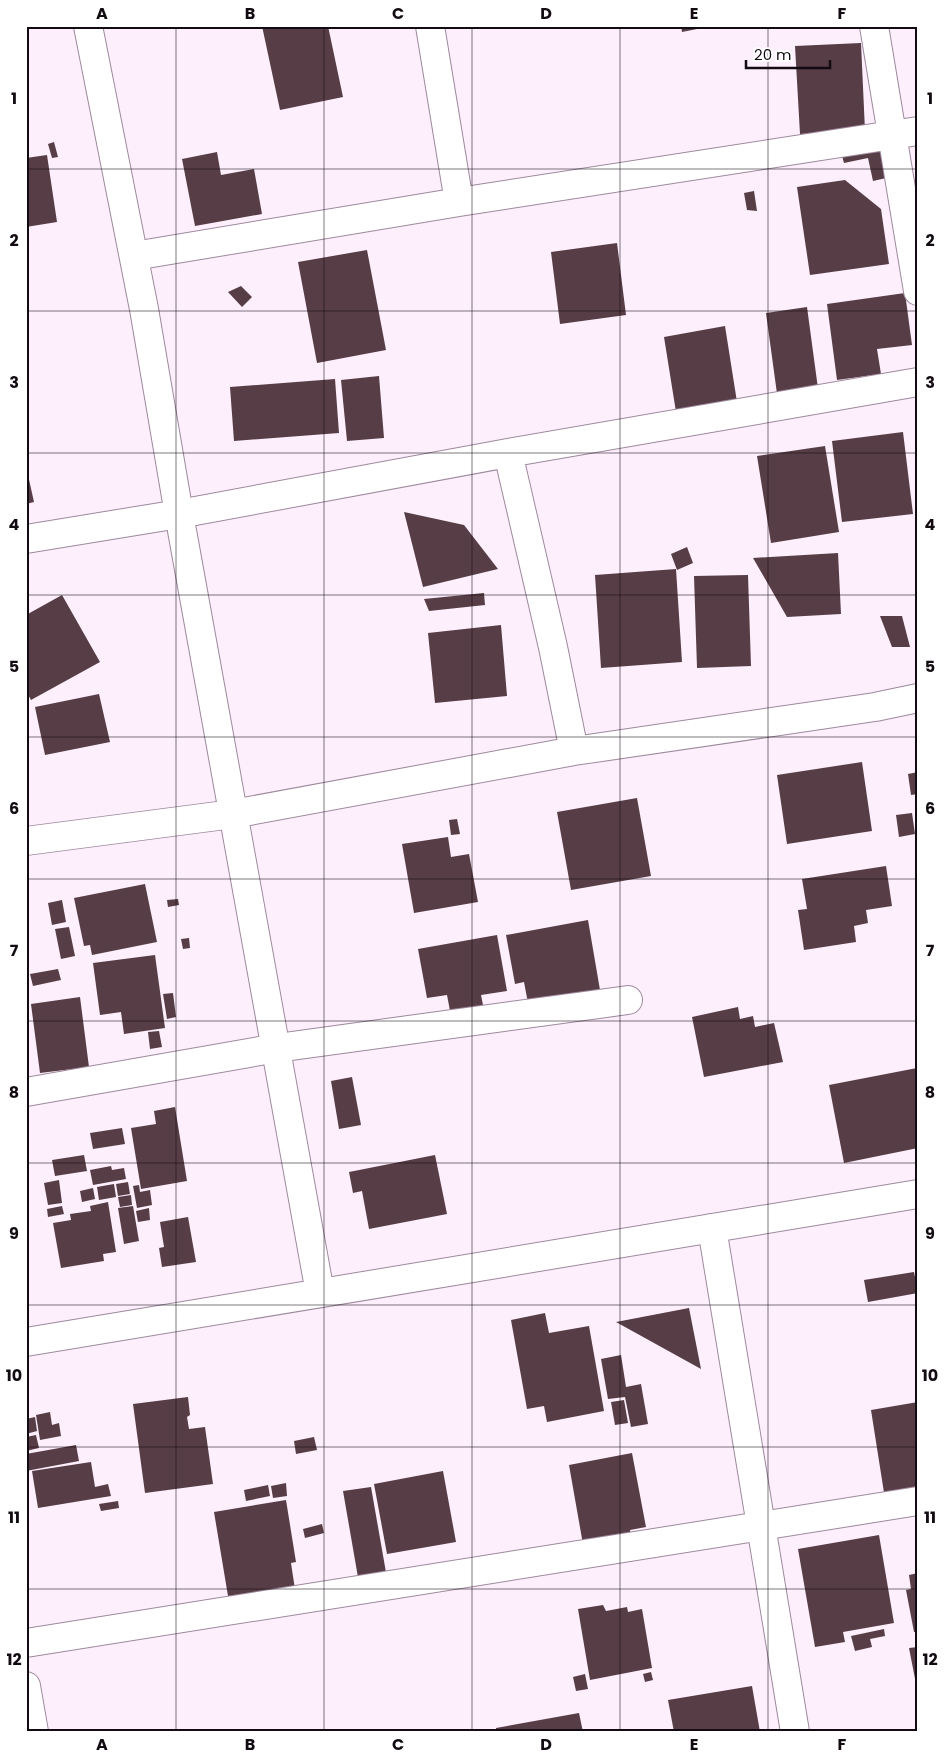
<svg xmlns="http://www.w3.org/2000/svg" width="944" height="1758" font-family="Poppins,sans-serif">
	<rect width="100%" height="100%" fill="#fdeffc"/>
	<path fill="#573d46" d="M262,26H328L343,97L280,110Z
		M681,26H706L707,27L682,32Z
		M861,43L865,131L800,134L795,46Z
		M54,142L58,157L52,158L48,144Z
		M889,147L895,176L873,181L868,158L844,163L842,156Z
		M217,152L221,175L254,169L262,214L195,226L182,159Z
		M47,155L57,222L26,227V158Z
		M845,180L881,209L889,264L810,275L797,187Z
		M754,191L757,211L747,210L744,193Z
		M617,243L626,315L560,324L551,252Z
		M367,250L386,350L317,363L298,262Z
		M241,286L252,297L242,307L228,292Z
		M905,293L912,345L877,349L881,374L837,380L827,304Z
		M807,307L819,396L778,401L766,313Z
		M725,326L737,402L676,412L664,337Z
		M379,376L384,438L347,441L341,380Z
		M335,379L339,433L234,441L230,387Z
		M903,432L913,514L842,522L832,441Z
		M825,446L839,532L771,543L757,456Z
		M26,466L34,502L26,504Z
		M404,512L464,525L498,569L423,587Z
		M687,547L693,563L677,570L671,554Z
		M838,553L841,614L787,617L753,558Z
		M676,569L682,662L601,668L595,575Z
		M748,575L751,666L697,668L694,576Z
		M484,593L485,605L429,611L424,599Z
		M62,595L100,662L31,700L26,691V615Z
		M880,616H902L910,647H892Z
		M501,625L507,696L435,703L428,633Z
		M99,694L110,742L45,755L35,707Z
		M862,762L872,831L787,844L777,775Z
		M918,772V794L911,795L908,774Z
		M637,798L651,876L571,890L557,812Z
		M912,813L915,834L899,837L896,815Z
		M457,819L460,834L451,835L449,820Z
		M448,837L451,857L469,854L478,902L414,913L402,844Z
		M886,866L892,906L866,910L868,923L854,926L856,942L804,950L798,910L807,909L802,879Z
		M145,884L157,942L92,955L90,945L84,946L74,898Z
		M178,899L179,905L168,907L167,900Z
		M62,900L66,922L52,925L48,903Z
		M588,920L600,990L528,1003L524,982L515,984L506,935Z
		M69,927L75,956L61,959L55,929Z
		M497,935L507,991L481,995L484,1010L451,1016L447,995L427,998L418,949Z
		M189,938L190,948L183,949L181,939Z
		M155,955L165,1028L124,1034L121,1012L100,1015L93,963Z
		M58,969L61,980L33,986L30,974Z
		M173,993L176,1017L167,1019L163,994Z
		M80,997L89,1067L40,1073L31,1004Z
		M738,1007L740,1019L753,1016L755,1027L774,1023L783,1062L704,1077L692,1017Z
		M159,1031L162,1047L150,1049L148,1032Z
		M917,1068L918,1148L844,1163L829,1085Z
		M352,1077L361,1125L339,1129L331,1081Z
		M175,1107L187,1181L141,1189L131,1128L156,1124L154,1111Z
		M122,1128L125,1144L93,1149L90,1133Z
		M84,1155L87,1171L55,1176L52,1160Z
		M435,1155L447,1214L369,1229L362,1191L353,1193L349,1172Z
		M111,1166L112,1170L124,1168L126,1179L93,1185L90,1170Z
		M59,1180L62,1203L48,1205L44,1183Z
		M128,1182L130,1194L118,1196L116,1184Z
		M114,1184L116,1197L99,1200L97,1187Z
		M139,1185L140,1192L150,1190L152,1205L137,1208L133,1186Z
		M93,1188L95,1199L82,1202L80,1191Z
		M131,1195L132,1205L120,1207L118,1197Z
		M108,1202L116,1252L103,1254L104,1261L61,1268L53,1223L71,1220L70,1214L91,1211L90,1206Z
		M62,1206L64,1214L48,1217L47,1209Z
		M133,1206L139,1241L124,1244L118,1208Z
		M149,1208L150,1220L138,1222L136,1211Z
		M188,1217L196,1262L162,1267L159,1248L164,1247L160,1222Z
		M914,1272L918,1293L868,1302L864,1280Z
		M689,1308L701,1369L616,1322Z
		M545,1313L549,1333L589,1326L604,1411L547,1422L544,1406L527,1409L511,1320Z
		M621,1355L626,1387L641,1384L648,1424L631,1427L625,1397L608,1399L601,1359Z
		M188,1397L190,1415L187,1417L189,1429L205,1427L213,1484L145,1493L133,1404Z
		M624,1400L628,1423L615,1425L611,1402Z
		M918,1402V1493L885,1499L871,1410Z
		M50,1412L52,1425L59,1423L61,1436L40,1440L36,1415Z
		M35,1417L37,1431L26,1434V1419Z
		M36,1435L39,1448L26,1451V1437Z
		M314,1437L317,1450L296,1454L294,1441Z
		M76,1445L79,1461L26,1471V1454Z
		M632,1453L646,1527L630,1530L632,1542L584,1550L569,1465Z
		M91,1462L95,1487L108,1484L111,1496L38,1508L32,1471Z
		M443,1471L456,1542L387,1554L374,1484Z
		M286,1483L287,1496L273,1498L271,1486Z
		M268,1485L270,1496L246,1501L244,1490Z
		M371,1487L387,1578L359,1583L343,1491Z
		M286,1500L296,1562L291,1563L296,1596L230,1608L214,1512Z
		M118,1501L119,1508L101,1511L99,1504Z
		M322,1524L324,1533L305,1538L303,1529Z
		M879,1535L894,1623L843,1632L845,1642L815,1647L798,1549Z
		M918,1573V1632H914L906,1590L911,1589L909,1575Z
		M603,1605L606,1611L627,1607L628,1612L642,1609L652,1668L590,1680L578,1609Z
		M884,1629L885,1636L870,1639L872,1647L855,1651L851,1636Z
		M918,1647V1689H917L909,1648Z
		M651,1672L653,1680L645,1682L643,1674Z
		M585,1674L588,1689L576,1691L573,1677Z
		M752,1686L760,1732H674L668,1700Z
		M579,1713L583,1732H496V1728Z"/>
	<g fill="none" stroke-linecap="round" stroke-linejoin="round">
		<g stroke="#9f899d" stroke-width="30">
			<path id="minor" d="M88,26L144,309L179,514L320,1293
				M430,26L459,202
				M874,26L918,291
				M134,256L459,202L918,131
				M508,453L553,647L574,751
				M26,539L179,514L508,453L918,382
				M26,841L233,814L574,751L875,707L918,698
				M26,1092L277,1048L628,1000
				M712,1228L795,1732
				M26,1643L918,1501
				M26,1686L34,1732"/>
		</g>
		<g stroke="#9f899d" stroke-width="30">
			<path id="tertiary" d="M26,1342L918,1194"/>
		</g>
		<use href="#minor" stroke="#fff" stroke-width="28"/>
		<use href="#tertiary" stroke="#fff" stroke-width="28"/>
	</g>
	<path fill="none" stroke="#120b12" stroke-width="1" stroke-opacity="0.55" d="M176,26V1732M324,26V1732M472,26V1732M620,26V1732M768,26V1732M26,169H918M26,311H918M26,453H918M26,595H918M26,737H918M26,879H918M26,1021H918M26,1163H918M26,1305H918M26,1447H918M26,1589H918"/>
	<rect width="944" height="1758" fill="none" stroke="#ffffff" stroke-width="55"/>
	<path d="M746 60v8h84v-8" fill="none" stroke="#120b12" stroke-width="2.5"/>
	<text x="754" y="60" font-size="15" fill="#120b12" stroke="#ffffff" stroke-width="4" paint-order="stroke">20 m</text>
	<rect x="28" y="28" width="888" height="1702" fill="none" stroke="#120b12" stroke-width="2"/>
	<g font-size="16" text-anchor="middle" font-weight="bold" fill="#120b12">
		<text x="102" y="19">A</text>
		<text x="250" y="19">B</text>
		<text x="398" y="19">C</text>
		<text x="546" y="19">D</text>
		<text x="694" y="19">E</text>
		<text x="842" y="19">F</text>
		<text x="14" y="104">1</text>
		<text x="930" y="104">1</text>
		<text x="14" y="246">2</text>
		<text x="930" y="246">2</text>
		<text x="14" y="388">3</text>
		<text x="930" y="388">3</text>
		<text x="14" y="530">4</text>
		<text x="930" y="530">4</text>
		<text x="14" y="672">5</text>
		<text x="930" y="672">5</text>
		<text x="14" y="814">6</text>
		<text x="930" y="814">6</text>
		<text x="14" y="956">7</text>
		<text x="930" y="956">7</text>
		<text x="14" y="1098">8</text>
		<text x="930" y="1098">8</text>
		<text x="14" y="1239">9</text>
		<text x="930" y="1239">9</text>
		<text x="14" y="1381">10</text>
		<text x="930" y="1381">10</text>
		<text x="14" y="1523">11</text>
		<text x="930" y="1523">11</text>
		<text x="14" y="1665">12</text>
		<text x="930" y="1665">12</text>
		<text x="102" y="1750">A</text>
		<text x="250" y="1750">B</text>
		<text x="398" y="1750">C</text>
		<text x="546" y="1750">D</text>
		<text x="694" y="1750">E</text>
		<text x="842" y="1750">F</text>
	</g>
</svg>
